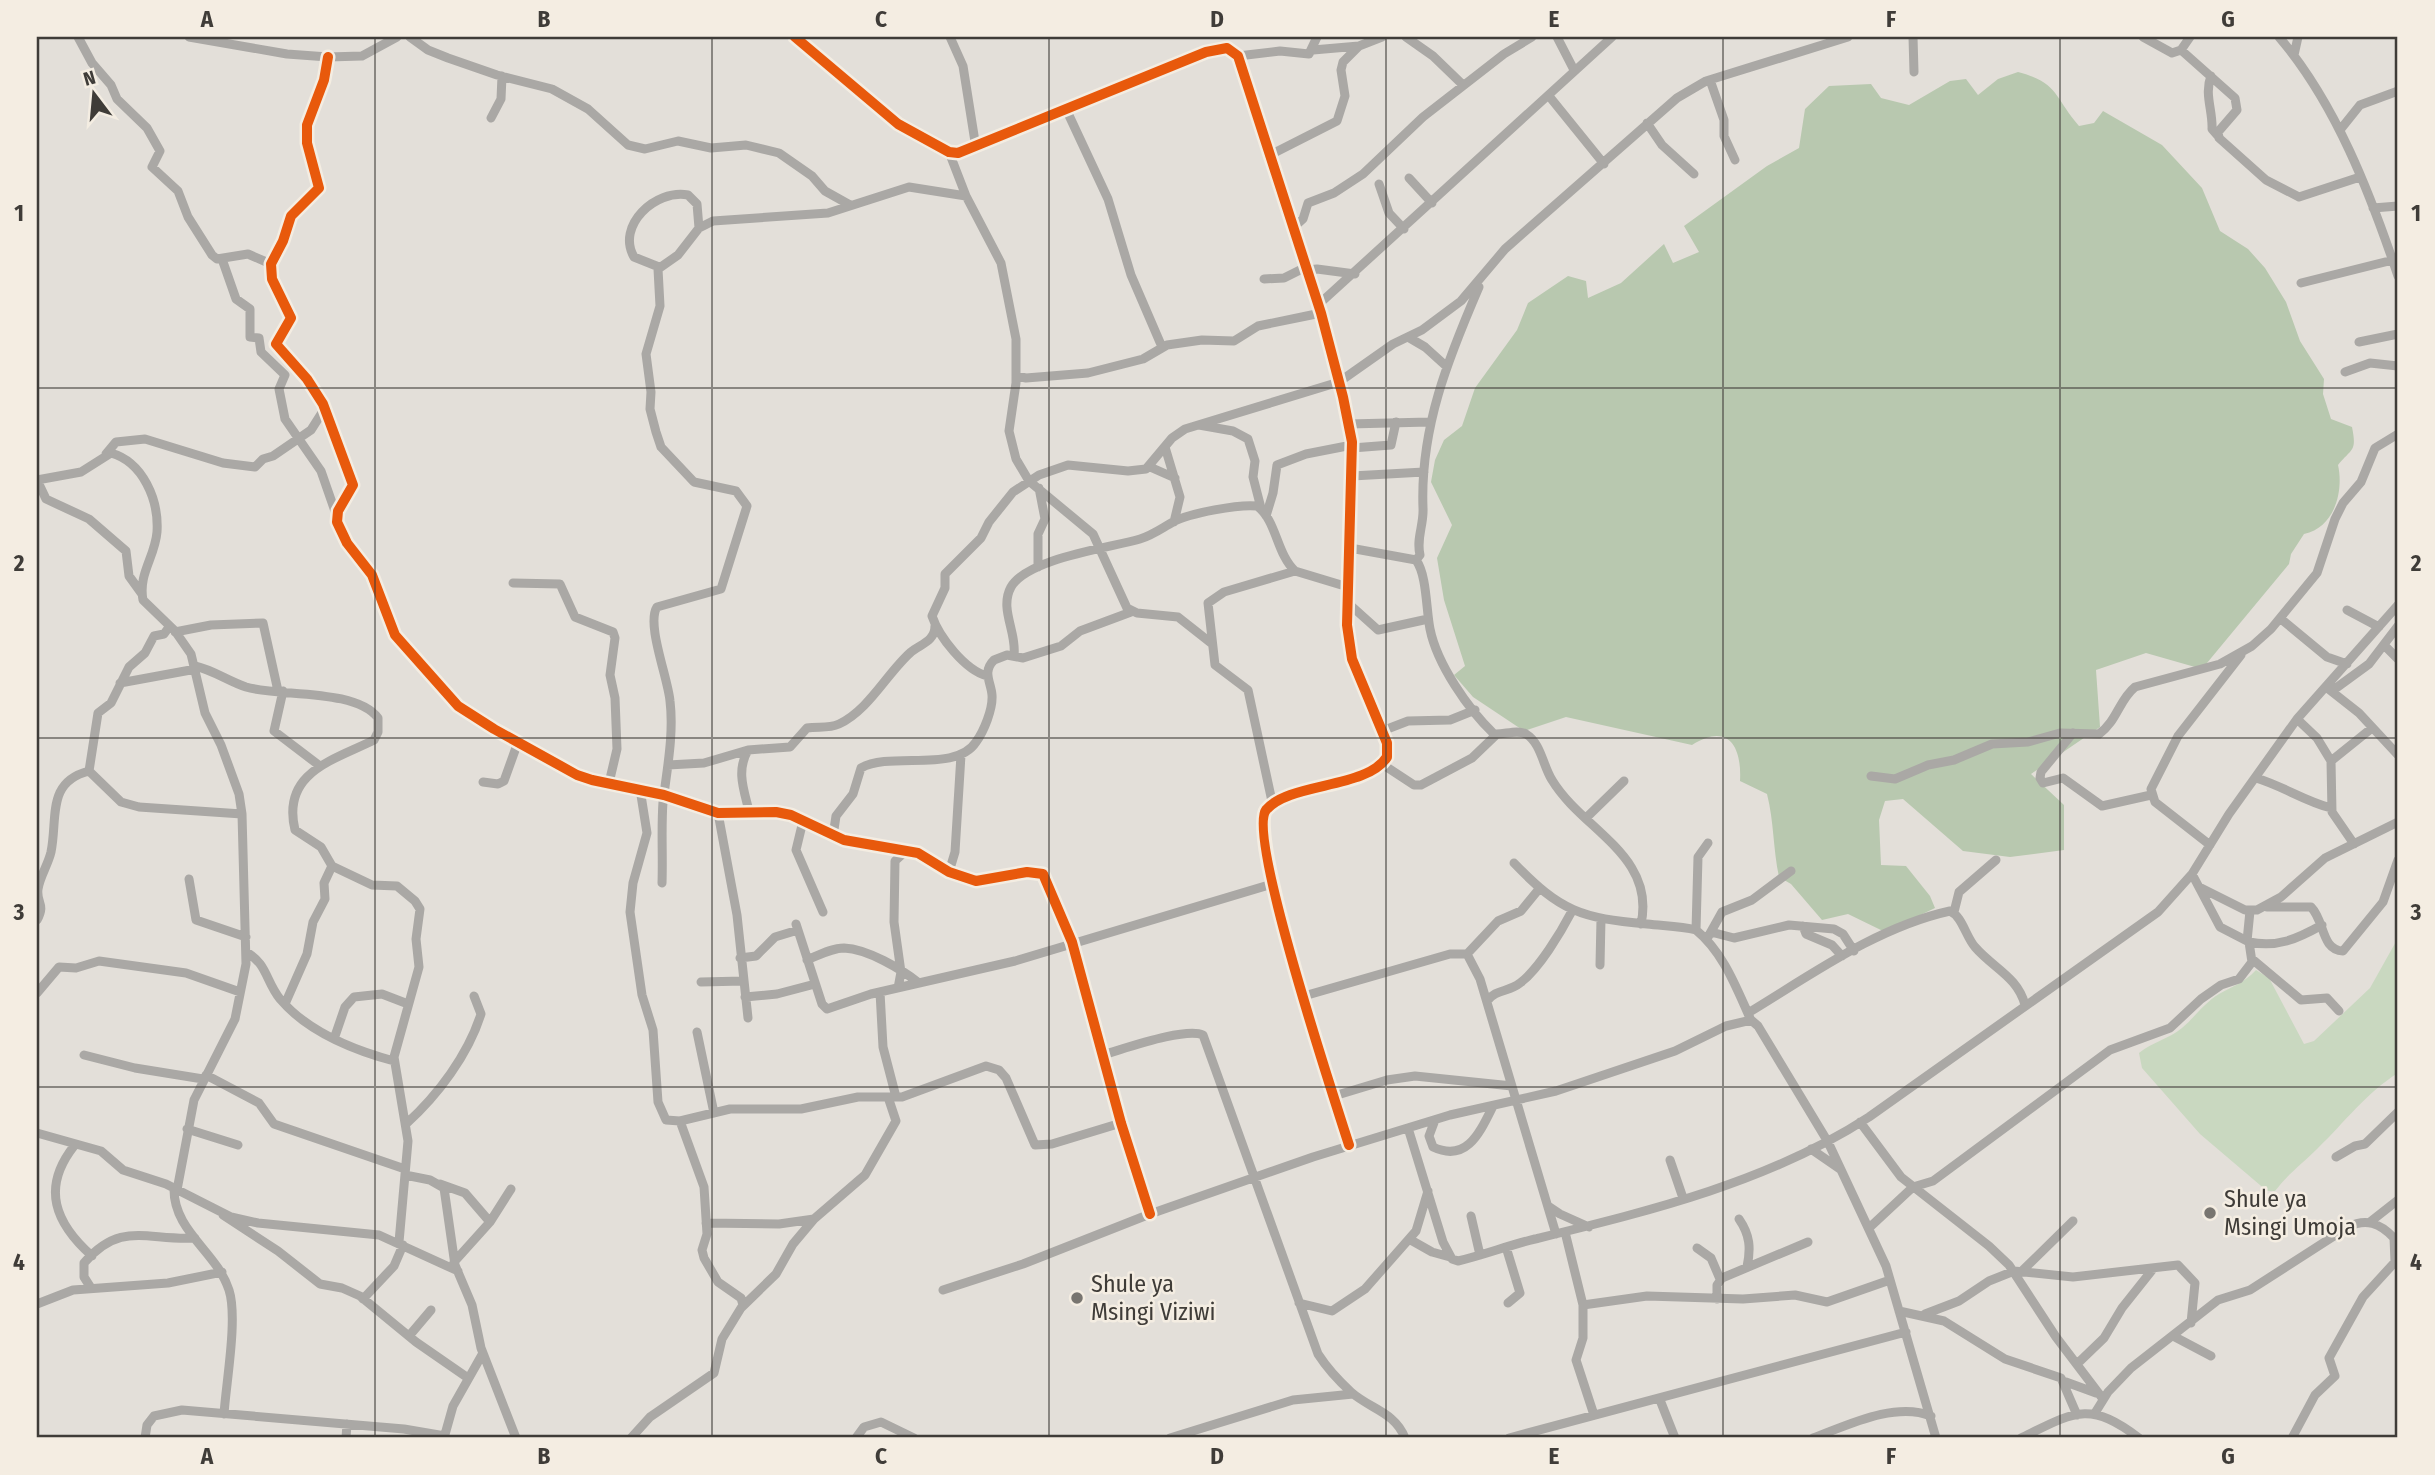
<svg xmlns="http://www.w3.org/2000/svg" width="2435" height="1475" font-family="'Fira Sans Condensed',sans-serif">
	<rect width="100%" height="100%" fill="#e3dfd9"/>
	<path fill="#c9d8c0" d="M2398,938V1073C2366,1093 2345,1122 2318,1148C2302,1164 2290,1172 2275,1191H2267L2200,1134L2142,1068L2139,1053C2152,1042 2169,1039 2182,1028C2195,1017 2204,1003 2219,994C2233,986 2244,983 2256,970L2269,978L2304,1044L2314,1041L2370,988Z"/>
	<path fill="#b8c8af" d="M2018,72C2059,83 2054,97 2079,126L2094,123L2103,111L2162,145L2202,188L2220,231L2248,249L2265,268L2286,302L2300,341L2324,379L2323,394L2331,419L2352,427C2357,452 2352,448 2338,465C2344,492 2334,528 2304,534L2291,554L2289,564L2202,669L2146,653L2096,670L2100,727L2031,774L2064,805V850L2010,857L1963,851L1903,799L1885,801L1879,820L1881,865L1906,866L1930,896L1935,908L1885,932L1848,914L1822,920L1791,884L1779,877C1773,849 1774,821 1767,794L1740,781C1742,746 1728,722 1692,745L1566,717L1524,731L1473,697L1454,675L1465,666L1444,600L1437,558L1452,525L1431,482L1435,460L1444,440L1462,426L1475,388L1517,330L1528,303L1568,276L1586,281L1588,298L1621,283L1664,244L1673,263L1699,252L1684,226L1767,166L1799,148L1805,109L1829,86L1871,84L1881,98L1909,105L1950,81L1966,79L1978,95L1998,79Z"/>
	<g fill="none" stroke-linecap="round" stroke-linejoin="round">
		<path stroke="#aaa8a5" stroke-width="9" d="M78,37L92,63L111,85L117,99L147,128L160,151L152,167L178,191L188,217L212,255L217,259L248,254L271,264
			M189,37L287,54L328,57L362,56L397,37
			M410,37L428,50L448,58L497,75L552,89L588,109L628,145L645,149L678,141L711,148L746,145L779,153L812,176L825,191L850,205
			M795,37L898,124L949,152L958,153L1206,52L1227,48L1238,56L1321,313L1343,397L1352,442L1347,625L1352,659L1387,743V757C1367,789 1289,782 1266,810C1247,835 1335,1101 1349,1145
			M950,37L963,66L976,148
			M1406,37L1433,56L1463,85
			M1557,37L1574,70
			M1913,37L1914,72
			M2143,37L2172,53L2181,50L2190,37
			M2279,37C2336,104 2370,193 2398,276
			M1313,50L1359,46L1382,37
			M2181,50L2235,98L2237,110L2218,132L2219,138L2266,180L2299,197L2360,177
			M2294,55L2298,37
			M1238,56L1280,51L1309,54L1317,37
			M328,57L324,80L307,125V143L319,188L291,216L283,241L271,264L272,279L291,318L276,344L307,379L323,404L353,485L338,511L337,522L347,543L372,575L395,635L458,706L494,729L577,775L592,780L664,795L718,813L776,812L791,815L844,840L918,853L949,872L976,881L1027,872L1043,874L1072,942L1121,1123L1150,1214
			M2211,76C2204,94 2213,111 2212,129L2219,137
			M1710,80L1724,120V136L1735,160
			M1549,96L1604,164
			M1066,109L1108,199L1131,275L1162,347
			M491,118L501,99L502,76
			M1647,123L1662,145L1694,174
			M2340,130L2360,105L2398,91
			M949,152L966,196L1001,263L1016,339V383L1009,431L1016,459L1029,481L1093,534L1127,608L1137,613L1178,617L1211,643
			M1270,155L1337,121L1345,96L1341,70L1343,62L1359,46
			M1409,178L1432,203
			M1379,184L1389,213L1404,229
			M2373,208L2398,206
			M1294,227L1303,219L1308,203L1334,193L1363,174L1423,117L1504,54L1532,37
			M222,259L236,299L250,309V337L259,338L261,352L285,375L279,389L285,419L321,471L337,517
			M659,267L634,257C616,226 655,189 688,195L697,204L699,228
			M1307,270L1317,269L1355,274
			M1264,279L1284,278L1306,267
			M2301,283L2393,260
			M1318,305L1612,37
			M1408,337L1425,347L1446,366
			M2359,342L2398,334
			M2345,372L2370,363L2398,366
			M1016,376L1026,378L1088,373L1143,359L1167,345L1202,340L1234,341L1258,326L1321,313
			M1349,424L1429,422
			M1199,425L1233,431L1248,439L1255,461L1253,477L1261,508
			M1165,447L1180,497L1174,522
			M1352,448L1391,445L1396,422
			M106,454L116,442L145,439L223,463L255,467L263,459L273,456L311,430L325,408
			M1150,467L1175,478
			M1352,476L1424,472
			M37,480L81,472L111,453C143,462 159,500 157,532C155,557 138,574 143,600L175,631L191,654L205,713L221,745L239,794L242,814L246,964L235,1019L194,1100L177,1190
			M37,480L46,499L89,519L126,551L129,576L142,594
			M1266,516L1273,493L1277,465L1306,454L1352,445
			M1350,548L1416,560C1427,575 1426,609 1430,629C1437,664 1468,709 1494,734C1504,735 1517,729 1526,734C1541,743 1543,766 1552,780C1582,830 1656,855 1641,924
			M1416,560L1420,555C1416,538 1424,525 1423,508C1420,428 1448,359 1479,287
			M1038,567V534L1045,519L1039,488
			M513,583L560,584L575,617L613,632L615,638L610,675L615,698L617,749L609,783
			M1348,603L1378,630L1428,619
			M2347,610L2379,627
			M2281,619L2327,657L2347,664
			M175,632L211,625L263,623L278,691
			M2385,646L2398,659
			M1014,655C1017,632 999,609 1011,587C1028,558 1109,548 1140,539C1153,535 1162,528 1173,522C1190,513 1239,504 1257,506C1277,521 1276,553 1295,571
			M195,666C213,670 228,681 246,687C279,697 355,688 378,718V732L374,740C334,760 281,772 295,830L321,847L332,866L324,883L325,899L313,922L307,954L285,1004
			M987,676C965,670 939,637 932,616L945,588V574L981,538L989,522L1013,492L1039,475L1068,465L1128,471L1146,469L1172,438L1185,429L1339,382L1393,344L1422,330L1461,301L1505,249L1677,98L1706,81L1848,37
			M120,683L196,669
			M2326,687L2359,713L2398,755
			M283,691L274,731L320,766
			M2332,691L2369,664L2398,626
			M2297,719L2317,738L2331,761L2332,812L2354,844
			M1382,731L1408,721L1450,720L1475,710
			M2073,733L2041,772L2040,778L2043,783L2063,778L2102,806L2151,795
			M748,750C736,771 744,790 749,811
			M2331,761L2372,728
			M1382,764L1414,785H1421L1472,758L1496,735
			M668,765L704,763L748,750L790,747L807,728C818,726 828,729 839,724C869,710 887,673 911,652C921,644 935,641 935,626
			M89,771L121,802L139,807L242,814
			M1871,776L1895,779L1928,765L1954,760L1992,744L2028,742L2060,733L2099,734C2117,721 2119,700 2135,687L2220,664L2252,646L2271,629L2317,573L2335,519L2343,503L2361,482L2375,448L2398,434
			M2256,778C2283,786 2304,801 2331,808
			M483,782L498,784L504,781L518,742
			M640,789L647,833L633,883L630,912L642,995L653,1030L658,1102L666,1120L680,1121L730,1109H801L858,1097H902L986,1066L999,1070L1006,1078L1035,1145L1052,1144L1121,1123
			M1273,806L1248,690L1215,665L1208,603L1224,592L1295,571L1348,587
			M718,813L737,915L748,1018
			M1586,818L1624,781
			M803,821L796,850L823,912
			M833,836L836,816L853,794L861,768C891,751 956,773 976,742C984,731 993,709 992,695C991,682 982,672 994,660L1007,655L1023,658L1061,646L1080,631L1131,612
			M2210,845L2155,802L2151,789L2178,736L2241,655
			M1514,863C1561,912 1581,918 1647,924C1664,926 1680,926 1696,930C1723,952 1736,987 1750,1018
			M332,866L372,885L397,886L415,901L420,909L416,939L419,967L394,1057L408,1141L399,1242
			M949,872L955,852L961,755
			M189,879L196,920L246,937
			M662,883C663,856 661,829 663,802C667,769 674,734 670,701C668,678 646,624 657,607L721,589L747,506L736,491L694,482L661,447L656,432L650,409L651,392L646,354L660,306L658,269L678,255L699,228L713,221L828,213L909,187L966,196
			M2201,888L2245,910H2257L2281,897L2325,858L2398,822
			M2267,907H2311C2325,921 2321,950 2343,951L2383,902L2398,860
			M1954,912L1959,892L1996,860
			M37,920C46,904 36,903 38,889C40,876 48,865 51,852C58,818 46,782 89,771L98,713L111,703L129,667L145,653L154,636L164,634L169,627
			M796,924L822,1004L827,1009L871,994L1015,961L1272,884
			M1803,926L1806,934L1832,945L1842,956
			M1696,930L1698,857L1708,843
			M1711,932L1734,938L1789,925L1834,929L1843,934L1854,951
			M1708,937L1722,912L1752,900L1791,871
			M2247,941L2250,911
			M2249,942C2277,948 2297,939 2322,925
			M246,952C267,963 266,982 280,999C308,1032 353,1050 394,1061
			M1467,954L1498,921L1521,911L1539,889
			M740,958L756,956L775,937L798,930
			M2252,959L2301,1000L2327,998L2339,1011
			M807,960C819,955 832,948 844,948C868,949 901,969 919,983
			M1600,965L1601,919
			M701,982L743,981
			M898,988L901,972L894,922L895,861L907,850
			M880,992L883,1047L896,1097
			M37,993L59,967L76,968L99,961L186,973L240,992
			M1304,996L1450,954H1467L1480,979L1556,1234
			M745,997L777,994L815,984
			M1487,1001C1496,989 1509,992 1520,983C1539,969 1561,932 1572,911
			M1748,1013C1811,975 1877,927 1950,911C1962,916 1966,937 1975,947C1993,968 2018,977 2025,1005
			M697,1032L714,1113
			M334,1039L345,1007L354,997L382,994L408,1004
			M84,1055L135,1068L203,1079
			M1102,1055C1124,1049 1185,1027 1203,1035L1318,1354C1327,1368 1339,1381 1351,1392C1370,1409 1395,1412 1405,1438
			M206,1075L259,1103L274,1124L405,1169
			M1334,1096L1387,1080L1415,1076L1512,1086
			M1435,1120L1429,1136L1433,1147C1467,1163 1480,1132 1493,1106
			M680,1121L704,1187L707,1234L702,1250L704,1258L718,1282L741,1298L743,1305
			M1860,1122L1901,1177L1989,1246L2009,1265L2056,1337L2103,1399
			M406,1124C438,1095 468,1055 481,1014L474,996
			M1408,1128L1443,1242L1452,1259L1458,1261C1484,1255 1509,1245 1535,1239C1649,1211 1769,1182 1869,1117L2158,912L2192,874L2229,814L2297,719L2398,605
			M187,1129L238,1145
			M37,1133L101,1151L123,1170L166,1184L231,1217L258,1223L379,1235L458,1271
			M74,1146C41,1188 55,1223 92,1256
			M1811,1149L1840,1169
			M2336,1157L2355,1146L2365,1144L2398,1112
			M1670,1160L1683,1198
			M405,1175L430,1180L444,1188L455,1265L472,1305L481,1348L516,1438
			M440,1184L465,1193L490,1222
			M174,1188C173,1231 217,1252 229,1290C238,1318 226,1383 224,1414
			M1548,1206L1560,1214L1589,1227
			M223,1215L278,1251L320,1284L342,1288L360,1296L416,1342L468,1378
			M1471,1216L1480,1255
			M1739,1219C1750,1235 1751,1248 1747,1267
			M2370,1222L2398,1200
			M706,1223L779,1224L814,1219
			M1869,1228L1913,1187L1933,1181L2110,1050L2170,1028L2201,999L2221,985L2239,979L2252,962L2249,942L2220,927L2192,874
			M1565,1232L1583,1305V1338L1576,1360L1594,1415
			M1409,1239L1432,1252L1450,1257
			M1506,1247L1520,1293L1508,1303
			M1697,1248L1711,1258L1720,1279
			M454,1262L490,1222L511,1189
			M2023,1270L2073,1221
			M91,1288L84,1277V1263C121,1220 147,1241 195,1238
			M943,1290L1023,1264L1150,1214L1313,1157L1450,1115L1556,1091L1675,1051L1726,1026L1751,1020L1758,1026L1828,1142L1886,1266L1936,1438
			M363,1299L394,1266L403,1245
			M1717,1299V1285L1722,1278L1808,1242
			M1299,1303L1332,1311L1365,1289L1409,1239L1416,1231L1428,1191
			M37,1304L73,1290L168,1283L222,1272
			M1583,1305L1647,1296L1743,1299L1795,1295L1827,1302L1890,1280
			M1899,1311L1944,1321L2005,1359L2061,1378L2077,1415
			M1925,1314L1959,1301L1989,1281L2014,1271L2073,1277L2178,1265L2195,1283L2191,1323
			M409,1336L431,1310
			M2175,1337L2211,1356
			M2077,1364L2104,1338L2122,1308L2153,1269
			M2066,1382L2096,1393
			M1660,1400L1675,1438
			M2095,1413L2108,1392L2131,1368L2218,1300L2250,1290L2348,1227C2366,1218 2380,1223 2394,1238L2395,1262L2363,1297L2329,1358L2335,1376L2315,1395L2292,1438
			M145,1438L147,1425L154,1416L182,1410L404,1429L445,1436
			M346,1438L347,1424
			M444,1438L453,1406L483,1353
			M631,1438L650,1417L714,1373L722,1339L741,1308L776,1274L793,1244L814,1219L865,1175L896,1121L888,1097
			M856,1438L864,1427L881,1422L914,1438
			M1170,1438L1293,1400L1353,1394
			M1509,1438L1906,1332
			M1813,1438C1846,1426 1895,1401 1931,1416
			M2021,1438C2074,1412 2089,1400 2139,1438"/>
		<g stroke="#f4ede2" stroke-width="15">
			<path id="cycleway" d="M795,37L898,124L949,152L958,153L1206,52L1227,48L1238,56L1321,313L1343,397L1352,442L1347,625L1352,659L1387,743V757C1367,789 1289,782 1266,810C1247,835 1335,1101 1349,1145
				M328,57L324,80L307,125V143L319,188L291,216L283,241L271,264L272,279L291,318L276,344L307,379L323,404L353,485L338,511L337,522L347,543L372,575L395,635L458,706L494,729L577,775L592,780L664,795L718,813L776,812L791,815L844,840L918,853L949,872L976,881L1027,872L1043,874L1072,942L1121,1123L1150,1214"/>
		</g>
		<use href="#cycleway" stroke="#e8590c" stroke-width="10"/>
	</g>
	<path fill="none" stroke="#3f3c38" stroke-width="2" stroke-opacity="0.55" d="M375,37V1438M712,37V1438M1049,37V1438M1386,37V1438M1723,37V1438M2060,37V1438M37,388H2398M37,738H2398M37,1087H2398"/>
	<g fill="#787570" stroke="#f4ede2" stroke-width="2.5">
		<circle cx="2210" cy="1213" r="7"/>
		<circle cx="1077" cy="1298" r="7"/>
	</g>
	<g text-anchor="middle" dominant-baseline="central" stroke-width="5" stroke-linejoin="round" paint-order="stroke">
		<g font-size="24" fill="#3f3c38" stroke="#f4ede2" text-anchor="start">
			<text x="2224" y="1199">Shule ya<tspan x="2224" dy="28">Msingi Umoja</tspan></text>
			<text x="1091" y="1284">Shule ya<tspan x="1091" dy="28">Msingi Viziwi</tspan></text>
		</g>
	</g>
	<rect width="2435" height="1475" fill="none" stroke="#f4ede2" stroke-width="77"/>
	<g transform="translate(94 94) rotate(344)" stroke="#f4ede2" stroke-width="5" paint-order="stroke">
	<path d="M0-5L12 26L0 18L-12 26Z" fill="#3f3c38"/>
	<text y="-10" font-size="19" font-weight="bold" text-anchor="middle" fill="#3f3c38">N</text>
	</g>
	<rect x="38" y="38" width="2358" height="1398" fill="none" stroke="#3f3c38" stroke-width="2.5"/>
	<g font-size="23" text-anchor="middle" font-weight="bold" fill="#3f3c38">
		<text x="207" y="27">A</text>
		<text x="544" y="27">B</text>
		<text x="881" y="27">C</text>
		<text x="1217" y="27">D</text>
		<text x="1554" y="27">E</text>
		<text x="1891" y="27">F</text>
		<text x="2228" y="27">G</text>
		<text x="19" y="221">1</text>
		<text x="2416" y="221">1</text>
		<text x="19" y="571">2</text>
		<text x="2416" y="571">2</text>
		<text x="19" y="920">3</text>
		<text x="2416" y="920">3</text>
		<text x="19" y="1270">4</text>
		<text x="2416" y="1270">4</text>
		<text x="207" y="1464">A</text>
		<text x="544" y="1464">B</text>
		<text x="881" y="1464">C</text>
		<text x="1217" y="1464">D</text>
		<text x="1554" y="1464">E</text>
		<text x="1891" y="1464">F</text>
		<text x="2228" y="1464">G</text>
	</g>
</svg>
